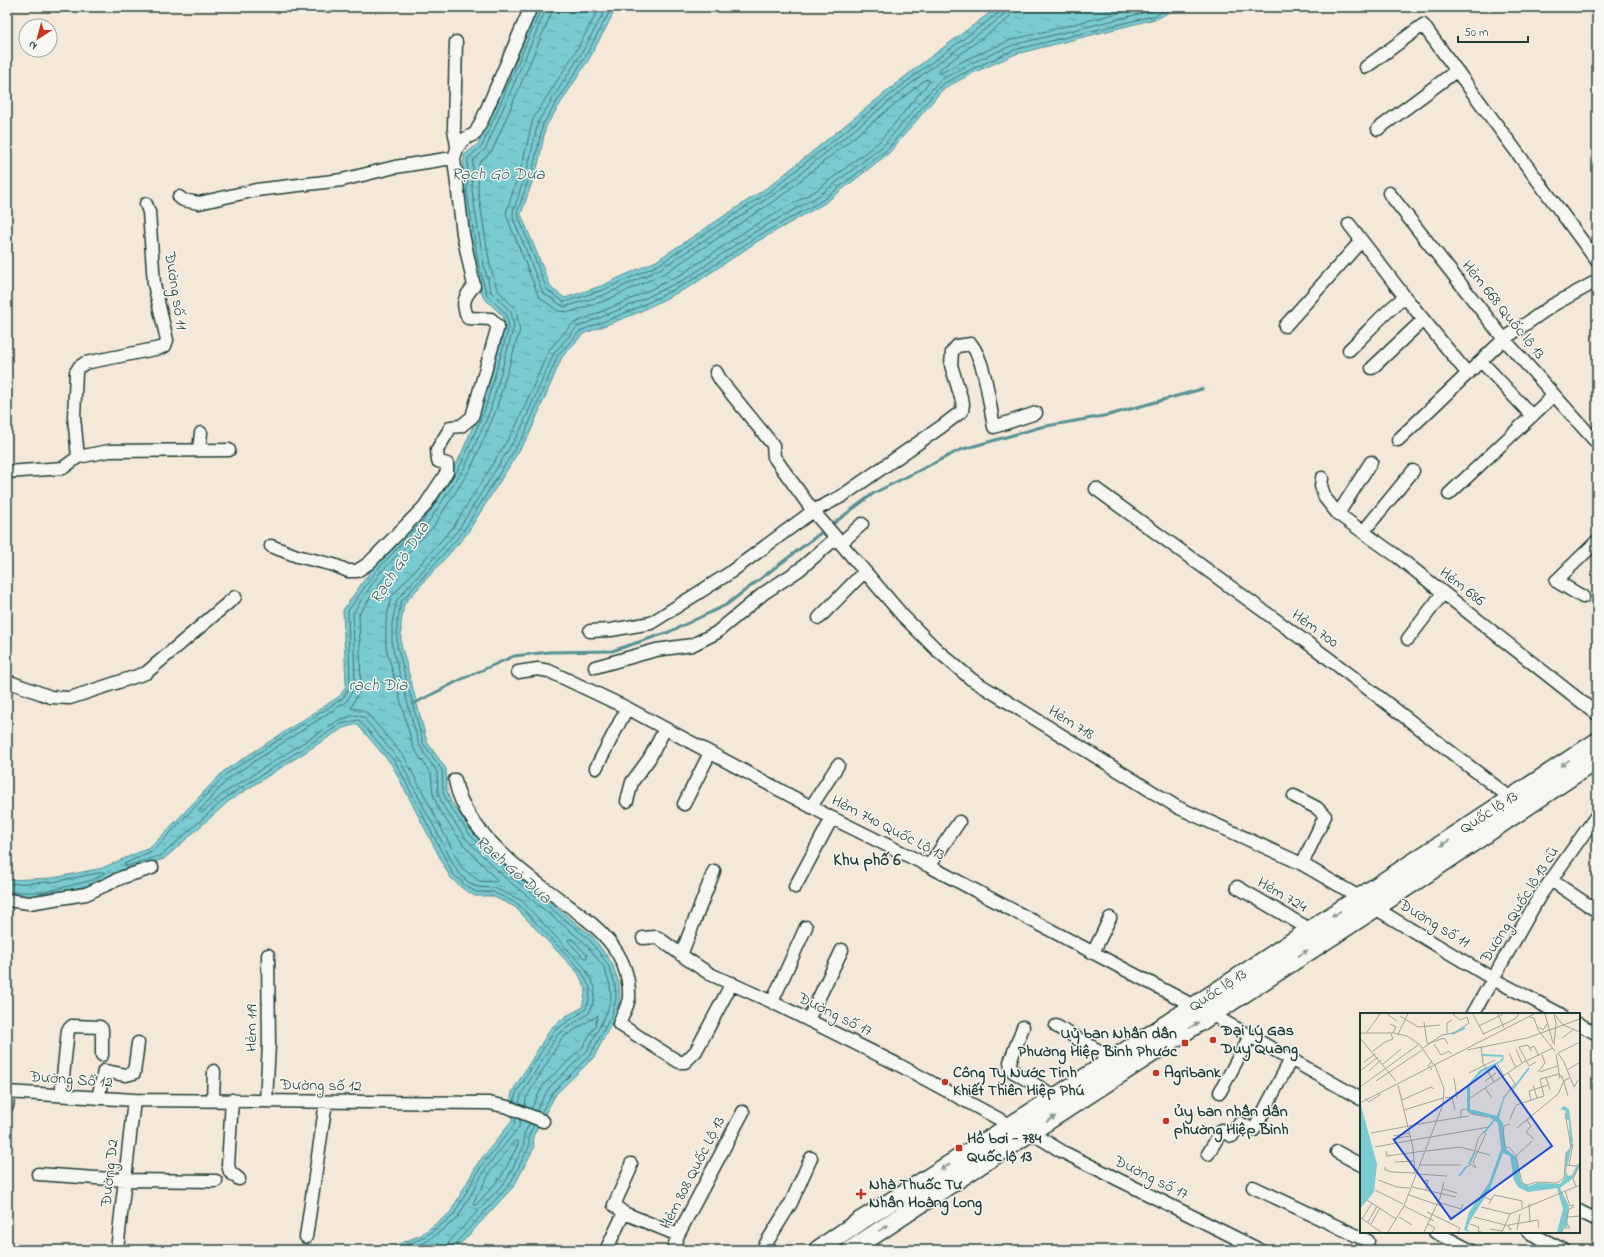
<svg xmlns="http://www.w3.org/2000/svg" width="1604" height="1257" font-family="'Indie Flower',sans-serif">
	<defs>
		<pattern id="water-ripples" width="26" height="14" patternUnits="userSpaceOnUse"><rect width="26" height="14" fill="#79cad1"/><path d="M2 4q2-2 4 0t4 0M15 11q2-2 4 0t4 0" fill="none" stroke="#63a5aa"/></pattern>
	</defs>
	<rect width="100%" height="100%" fill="#f4e8d9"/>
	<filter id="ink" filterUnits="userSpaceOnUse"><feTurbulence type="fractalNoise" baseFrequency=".025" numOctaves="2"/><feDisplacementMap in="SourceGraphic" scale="8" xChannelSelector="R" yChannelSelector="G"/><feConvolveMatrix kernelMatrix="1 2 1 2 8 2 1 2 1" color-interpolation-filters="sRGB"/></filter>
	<g filter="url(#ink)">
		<path fill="url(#water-ripples)" stroke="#559292" d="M538,7H617L589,59L546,126L538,165L521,214L551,288L565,298L601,286L656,261L771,185L917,67L995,9L1005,7H1177L1159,18L1016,54L973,73L943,89L889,153L825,203L758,241L691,286L637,313L583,334L562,357L529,435L466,535L404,604L401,624V644L427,742L446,769L447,791L451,802L474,834L510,870L592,936L612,963L619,984L620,999L616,1015L594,1057L556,1094L533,1136L534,1148L514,1186L455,1250H376L394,1246L421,1235L450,1213L478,1163L512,1121L510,1103L512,1092L551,1028L566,1016L582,1008L586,989L578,973L515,907L492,896H475L463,889L450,877L392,765L357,724L343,728L229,801L164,859L125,871L95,884L45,896L7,895V880L53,878L102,868L151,847L224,771L340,696L346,686L343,610L372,569L421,518L458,461L481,408L505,327L503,316L483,297L475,268L463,192L464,155L478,144Z"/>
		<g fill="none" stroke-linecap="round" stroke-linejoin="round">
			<path stroke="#437573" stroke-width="1" d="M553,7L551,14L492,151L479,163L478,191L490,265L497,289L516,310L520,330L495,413L471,468L433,527L384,578L359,614L361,687L351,708L362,710L367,713L405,758L462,868L479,881L496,882L497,880L463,844L439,810L433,794L431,774L413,747L386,647V622L391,597L454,526L515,428L549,350L572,324L631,299L684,273L750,228L817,190L879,142L930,81L926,79L780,197L665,273L607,300L570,312L558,311L539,297L508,220L506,213L523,161L533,119L576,51L600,7
				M607,7L581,54L538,122L529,163L513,212V218L543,293L564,307L604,295L660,269L776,193L923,74L1003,16L1007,7
				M612,7L585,57L543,124L534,164L517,213L547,290L564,302L603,290L658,265L773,189L920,71L1000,12L1002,7
				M1013,7L1011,14L1008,19L940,69L939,72L941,73L967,59L1011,40L1142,7
				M7,884L53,882L103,872L105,873L93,880L45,892H7
				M569,939H572L587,955V958H584L569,942Z
				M514,1102L516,1093L554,1031L585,1010L589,1000L590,988L581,970L518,904L493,892H476L466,886L453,874L396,763L359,720L341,724L227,797L162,855L127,866L124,864L154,850L226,774L343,698L350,686L348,611L376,571L424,520L462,463L485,409L509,327L506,314L487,295L479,267L467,192L468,158L482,146L542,7
				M519,1104L521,1095L558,1034L589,1013L594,1000L595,987L584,967L521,900L494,888L477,887L468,882L457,871L400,761L363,717L355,715L339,720L224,793L202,813L199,811L229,778L347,701L355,686L353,613L379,574L428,523L466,465L490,411L514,326L511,312L491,292L484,266L472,191L473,161L486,148L547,7
				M525,1106L526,1098L562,1038L598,1015L595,1026L582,1048L544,1084L531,1109
				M536,1111L549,1088L587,1051L607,1012L611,998L610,985L604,967L585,943L504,877L467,840L443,806L438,793L437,772L419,745L392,646V623L397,600L458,530L520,431L554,353L577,327L633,304L687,278L753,233L820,195L883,146L939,81L969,64L1013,45L1155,10L1160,7
				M541,1113L553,1092L591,1054L612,1014L616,998L615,984L608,965L589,939L507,873L471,836L448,804L443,792L442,770L423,743L397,645V623L401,602L462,533L525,433L558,355L580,331L635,309L689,282L755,238L823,200L887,150L941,85L972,69L1014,50L1157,15L1169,7
				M515,1141H518V1145L501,1177L476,1205H474L473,1203L491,1171Z
				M394,1250L423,1238L453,1216L482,1165L515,1124V1117
				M407,1250L426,1242L457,1219L486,1168L519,1127L520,1120
				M447,1250L449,1242L506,1181L524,1146V1134L530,1123
				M452,1250L453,1246L510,1184L529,1147V1135L534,1125"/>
			<path stroke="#559292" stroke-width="3" d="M830,526L874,493L960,450L1041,427L1109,415L1202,389
				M413,704L462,679L514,656L549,652L612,651L669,632L726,605L826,529"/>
			<g stroke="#1f3d34" stroke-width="15">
				<path id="minor" d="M456,42L454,129L457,146
					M1366,67L1423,25L1597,261
					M1378,129L1456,71
					M454,159C457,145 461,139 475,134L483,118L531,7
					M1389,193L1504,339L1597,443
					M179,197L183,200L199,203L256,190L342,180L395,167L446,159H454L463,234L474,286C464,297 461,304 468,318L491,319L498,326L472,417L461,426L451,427L437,450L438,461L447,464V472L424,507L369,563L357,571H348L334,565L297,556L271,546
					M1349,224L1405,297L1468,374
					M1285,326L1361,241
					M1349,350C1368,332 1384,312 1405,297
					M1481,361L1532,416
					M1372,368L1423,320
					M716,372L721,381L773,445L774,457L813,511L903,616L937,650L971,679L1177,807L1302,864L1361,898
					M1398,440L1504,339L1553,305L1597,281
					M199,449L201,433
					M78,457L74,417L76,372L79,367L85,363L160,348L165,346L167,340L154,284L149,212L146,204
					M7,472L63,468L78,457L109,451L229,450
					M1322,478L1321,486L1325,498L1338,514L1398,557L1597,714
					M1096,489L1324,655L1512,799
					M1449,494L1554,395
					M1338,514L1371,462
					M1363,532L1413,471
					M841,543L862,524
					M1583,597L1556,581L1597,541
					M819,618L864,572
					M590,631L611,630L651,623L728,574L813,511L842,496L941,427L962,411L963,404L951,365L952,352L957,346L971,344C986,363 989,403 994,427L1036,413
					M1408,639L1443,593
					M595,667L656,650L692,645L716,633L764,593L799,570L836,538
					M518,672L538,669L549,671L627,708L832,818L929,866L1194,1006
					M7,681L51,697L70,698L146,673L235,597
					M596,768L627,708
					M455,780C462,825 516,868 551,893C588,920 631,946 629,998C628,1006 622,1016 619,1024L679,1062H685L696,1051L732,983
					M1294,796L1317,808L1325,816L1302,864
					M627,801L632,782L649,759L665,729
					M684,804L710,753
					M811,807L838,765
					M929,866L959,822
					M1551,880L1597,911
					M795,887L832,818
					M1237,887L1311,930
					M7,900L29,903L86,894L123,877L152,868
					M1375,908L1493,979L1560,1014
					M643,938L656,937L660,939L687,959L710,974L772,1002L899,1065L1012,1126
					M1093,953L1110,918
					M681,955L714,871
					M772,1002L806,927
					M1211,1014L1361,1099
					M1473,1014L1539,897L1597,815
					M808,1020L842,950
					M1579,1024L1597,1034
					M1056,1026L1113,1059
					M1023,1027L1010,1062L1012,1071L1056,1097
					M7,1092L134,1100L489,1103L508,1107L543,1121
					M1220,1092L1250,1036
					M61,1095L68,1030L72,1026L100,1027L102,1029V1055
					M98,1098L104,1071L126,1075L134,1073L138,1043
					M213,1100L214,1071
					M232,1100L228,1165L230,1172L239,1179
					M266,1101L269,1044L268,955
					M7,1106L9,1092
					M1030,1132L1063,1152L1260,1250
					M1337,1152L1361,1165
					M1208,1154L1222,1130L1232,1136L1240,1123L1254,1130L1291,1059
					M631,1164L630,1170L614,1205L624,1213L678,1235
					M38,1174L125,1180L216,1181
					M1253,1187L1368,1241
					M1579,1211L1597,1220
					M1435,1232L1470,1250
					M1528,1232L1564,1250
					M306,1237L326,1102
					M117,1250L134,1100
					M606,1250L624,1213
					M673,1250L678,1235L743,1112
					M762,1250L791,1203L811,1158"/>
			</g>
			<g stroke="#1f3d34" stroke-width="21">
				<g id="highway">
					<path id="s1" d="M818,1250L862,1220L1056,1097L1597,742"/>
					<path d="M851,1250L941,1190L1375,908L1597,759"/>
				</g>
			</g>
			<use href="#minor" stroke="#f6f6f2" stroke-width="12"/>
			<use href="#highway" stroke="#f6f6f2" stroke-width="18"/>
		</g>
		<defs><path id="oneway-solid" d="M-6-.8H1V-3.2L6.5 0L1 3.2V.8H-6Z"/></defs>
		<g fill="#8a9a93">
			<use href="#oneway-solid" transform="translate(1565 763) rotate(146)"/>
			<use href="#oneway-solid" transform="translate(1445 843) rotate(147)"/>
			<use href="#oneway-solid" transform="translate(1336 914) rotate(147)"/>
			<use href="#oneway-solid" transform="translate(1303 953) rotate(-33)"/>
			<use href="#oneway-solid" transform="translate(1194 1025) rotate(-33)"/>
			<use href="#oneway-solid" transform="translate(1051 1119) rotate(-33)"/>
			<use href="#oneway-solid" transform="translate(945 1167) rotate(148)"/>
			<use href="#oneway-solid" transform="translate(883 1228) rotate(-34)"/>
		</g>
	</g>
	<g fill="#c8321e" stroke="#f6f6f2" stroke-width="1.5">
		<circle cx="1213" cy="1040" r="4"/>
		<rect x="1181" y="1039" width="8" height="8" rx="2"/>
		<circle cx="1156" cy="1073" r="4"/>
		<circle cx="945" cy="1082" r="4"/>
		<circle cx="1166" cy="1121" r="4"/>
		<rect x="955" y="1144" width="8" height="8" rx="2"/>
		<path d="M859 1188h4v4h4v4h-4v4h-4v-4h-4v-4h4z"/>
	</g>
	<g text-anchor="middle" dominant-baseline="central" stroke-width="3" stroke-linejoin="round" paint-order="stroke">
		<g font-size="16" fill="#1f3d34" stroke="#f6f6f2">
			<text transform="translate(175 291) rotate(81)">Đường số 11</text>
			<text transform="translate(1503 310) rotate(51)">Hẻm 668 Quốc lộ 13</text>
			<text transform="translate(1462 587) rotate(38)">Hẻm 686</text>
			<text transform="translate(1315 629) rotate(36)">Hẻm 700</text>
			<text transform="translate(1071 723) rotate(32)">Hẻm 718</text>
			<text stroke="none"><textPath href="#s1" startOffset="801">Quốc lộ 13</textPath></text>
			<text transform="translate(888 828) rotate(27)">Hẻm 740 Quốc Lộ 13</text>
			<text transform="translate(1282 895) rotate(30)">Hẻm 724</text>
			<text transform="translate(1520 905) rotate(-58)">Đường Quốc lộ 13 cũ</text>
			<text transform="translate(1434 924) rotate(31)">Đường số 11</text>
			<text stroke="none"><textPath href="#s1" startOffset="477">Quốc lộ 13</textPath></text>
			<text transform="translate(835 1015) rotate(26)">Đường số 17</text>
			<text transform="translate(252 1028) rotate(-90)">Hẻm 119</text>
			<text transform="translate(71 1080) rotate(4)">Đường Số 12</text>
			<text transform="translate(321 1086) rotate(1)">Đường số 12</text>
			<text transform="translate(110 1173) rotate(-84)">Đường D2</text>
			<text transform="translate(693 1173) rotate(-63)">Hẻm 808 Quốc Lộ 13</text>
			<text transform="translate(1151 1178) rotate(26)">Đường số 17</text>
		</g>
		<g font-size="16" font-weight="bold" fill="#1f3d34" stroke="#f6f6f2" text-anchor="start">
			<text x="1221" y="1031">Đại Lý Gas<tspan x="1221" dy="18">Duy Quang</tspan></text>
			<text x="1177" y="1034" text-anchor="end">Uỷ ban Nhân dân<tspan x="1177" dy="18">Phường Hiệp Bình Phước</tspan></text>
			<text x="953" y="1073">Công Ty Nước Tinh<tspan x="953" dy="18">Khiết Thiên Hiệp Phú</tspan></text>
			<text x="1164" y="1073">Agribank</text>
			<text x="1174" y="1112">Ủy ban nhân dân<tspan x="1174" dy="18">phường Hiệp Bình</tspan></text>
			<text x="967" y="1139">Hồ bơi - 784<tspan x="967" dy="18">Quốc lộ 13</tspan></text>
			<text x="869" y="1185">Nhà Thuốc Tư<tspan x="869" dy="18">Nhân Hoàng Long</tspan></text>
		</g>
		<g font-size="17" font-style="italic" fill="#36605b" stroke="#f6f6f2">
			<text x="498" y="174">Rạch Gò Dưa</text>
			<text transform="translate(400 563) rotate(-57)">Rạch Gò Dưa</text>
			<text x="378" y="685">rạch Đìa</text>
			<text transform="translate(513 870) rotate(41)">Rạch Gò Dưa</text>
		</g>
		<g font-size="17" font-weight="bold" fill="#1f3d34" stroke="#f6f6f2">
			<text x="867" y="860">Khu phố 6</text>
		</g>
	</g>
	<g transform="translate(1360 1013)">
		<rect width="220" height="220" fill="#f4e8d9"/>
		<path d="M144,42L143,48L121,60L110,72V96L137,103L143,86L152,76L144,86L139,105L143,110L146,136L156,144L161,169L169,173L177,170L200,171L205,165L206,140L210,136L209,108L205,105L206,98L200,96L204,93L209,96L213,128L206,158L208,163L212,162L216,154L220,150V152L212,166L200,175L209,193L207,214H203L202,219H197L203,196L197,175L168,179L158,174L154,167L150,143L143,140L129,178L110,208L107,216L110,219L104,217L109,199L129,170L141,136L138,110L127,103L112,101L107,97V73L120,57L140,48ZM0,89L17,151L14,179L0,196Z" fill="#79cad1"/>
		<path fill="none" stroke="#79cad1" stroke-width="2" d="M92,21L105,15M122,42L143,43M153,76L169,55M124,120L134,107M109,151L115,139M99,163L107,153"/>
		<path fill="none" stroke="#9fa497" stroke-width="1" d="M27,1L37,8M113,1L124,22M138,1L144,15M185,1L193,30M194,1L196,10L194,32M195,2L203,12L220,19M40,3L58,14L80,12M170,4L174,5L178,17L195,38M64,9L67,30M30,11L36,14L33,20M119,13L143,1M178,14L183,17L187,11M7,19L20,1M0,20H33L47,23L59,31L72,49M87,20V10L92,7M38,21L48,1M123,21L155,6L159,1M0,25L36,68M202,25L213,17M67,31L84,25L88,31M74,31L81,42L89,38L91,41M121,34L123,50L134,69M63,35L82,22L94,20L109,10L107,4L100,7L93,1M170,35L174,33L179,43M156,36L162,50M107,37L167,25L220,6M13,38L25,29L33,26L31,21M171,38L168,32L159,34L169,53L176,49M149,40L156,55M198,40L204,49L214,74L218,67M198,40L220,29M196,41L200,66M4,49L15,41M23,51L41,36M137,51L144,63M207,57L220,49M0,58L18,44M9,58L21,47M178,59L185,50L182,42M180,59L197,53M109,60L135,47M200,63H202L208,83M186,64L190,77M94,65L97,85M16,68L62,37M125,68L136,60M38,72L53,135L55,161M173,72L177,85M0,74L58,32M125,75L132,85M5,85L9,89L21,81M85,85L92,84L95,97M143,85L155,71L148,60M42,87L71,74L74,76M107,87L164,49L193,35M171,87L169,78L188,72M0,90L174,1M44,97L83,85M205,100L211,134L206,140L205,152L216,153L220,150M101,104V97L106,96L111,101L128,104M150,106L156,92L184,83L180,66L199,61M167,107L171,113L166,119L174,126M77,108L109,103M150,111L144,113L143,123L146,135L149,134L156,143L172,128M157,115L198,81L204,68L209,65M11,120L76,108M33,123L50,120M71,124L129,114M32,126L50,123M15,134L70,124M115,137L118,126L124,118M26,138L27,143L64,138M66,138L100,134L130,142M156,143L162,170L167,172L176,169L197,170L204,165L205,152M35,149L54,148M60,152H101M209,152L213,131M25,154V157L32,159L55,160M108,154L110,151L116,155L113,149L126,120M57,161L87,163M18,167L37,174L50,175M65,168L68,167L66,177M216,173L213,166L219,153M52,174L96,184M83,176L97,180M15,177L43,191M205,178L210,193L214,192M49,182L81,193M124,184L131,187L129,191M7,187L36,206M131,187L134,182L144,184L162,188V195M78,189L101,196L103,191M169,191L170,209M44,193L74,208M121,194L150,201M67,199L100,215L98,219M39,204L52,212M114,204L149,213V216H152M207,204L220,203M1,205L21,219M2,206L12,190M8,209L17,193M11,211L20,195M68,211L75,215L72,219M110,211L119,214L118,218L121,219M148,212L178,207L179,215M130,216L142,218M157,217L160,201M28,219L44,193L83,91L84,76L75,52L71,49L68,53L72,57M64,219L80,185L84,169M142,219L150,201L220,172M202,219L203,215H210L206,209L209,196L214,194"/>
		<path fill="#1d4ed8" fill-opacity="0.15" stroke="#1d4ed8" stroke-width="2" d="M135,53L192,133L91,206L34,127Z"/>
		<rect width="220" height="220" fill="none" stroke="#1f3d34" stroke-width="2"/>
	</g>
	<rect width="1604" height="1257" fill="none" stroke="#f6f6f2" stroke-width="24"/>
	<rect x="12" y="12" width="1580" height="1233" fill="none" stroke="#1f3d34" stroke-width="1.5" filter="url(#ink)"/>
	<g transform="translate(38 38) rotate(216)"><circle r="19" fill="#f6f6f2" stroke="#a0aca6"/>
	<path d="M0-3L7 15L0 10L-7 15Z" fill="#c8321e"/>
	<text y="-6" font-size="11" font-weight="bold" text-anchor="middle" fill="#1f3d34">N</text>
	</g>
	<path d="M1458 36v6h70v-6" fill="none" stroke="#1f3d34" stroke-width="2"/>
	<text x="1464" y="36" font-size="12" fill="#1f3d34" stroke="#f6f6f2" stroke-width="3" paint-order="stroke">50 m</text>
</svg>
